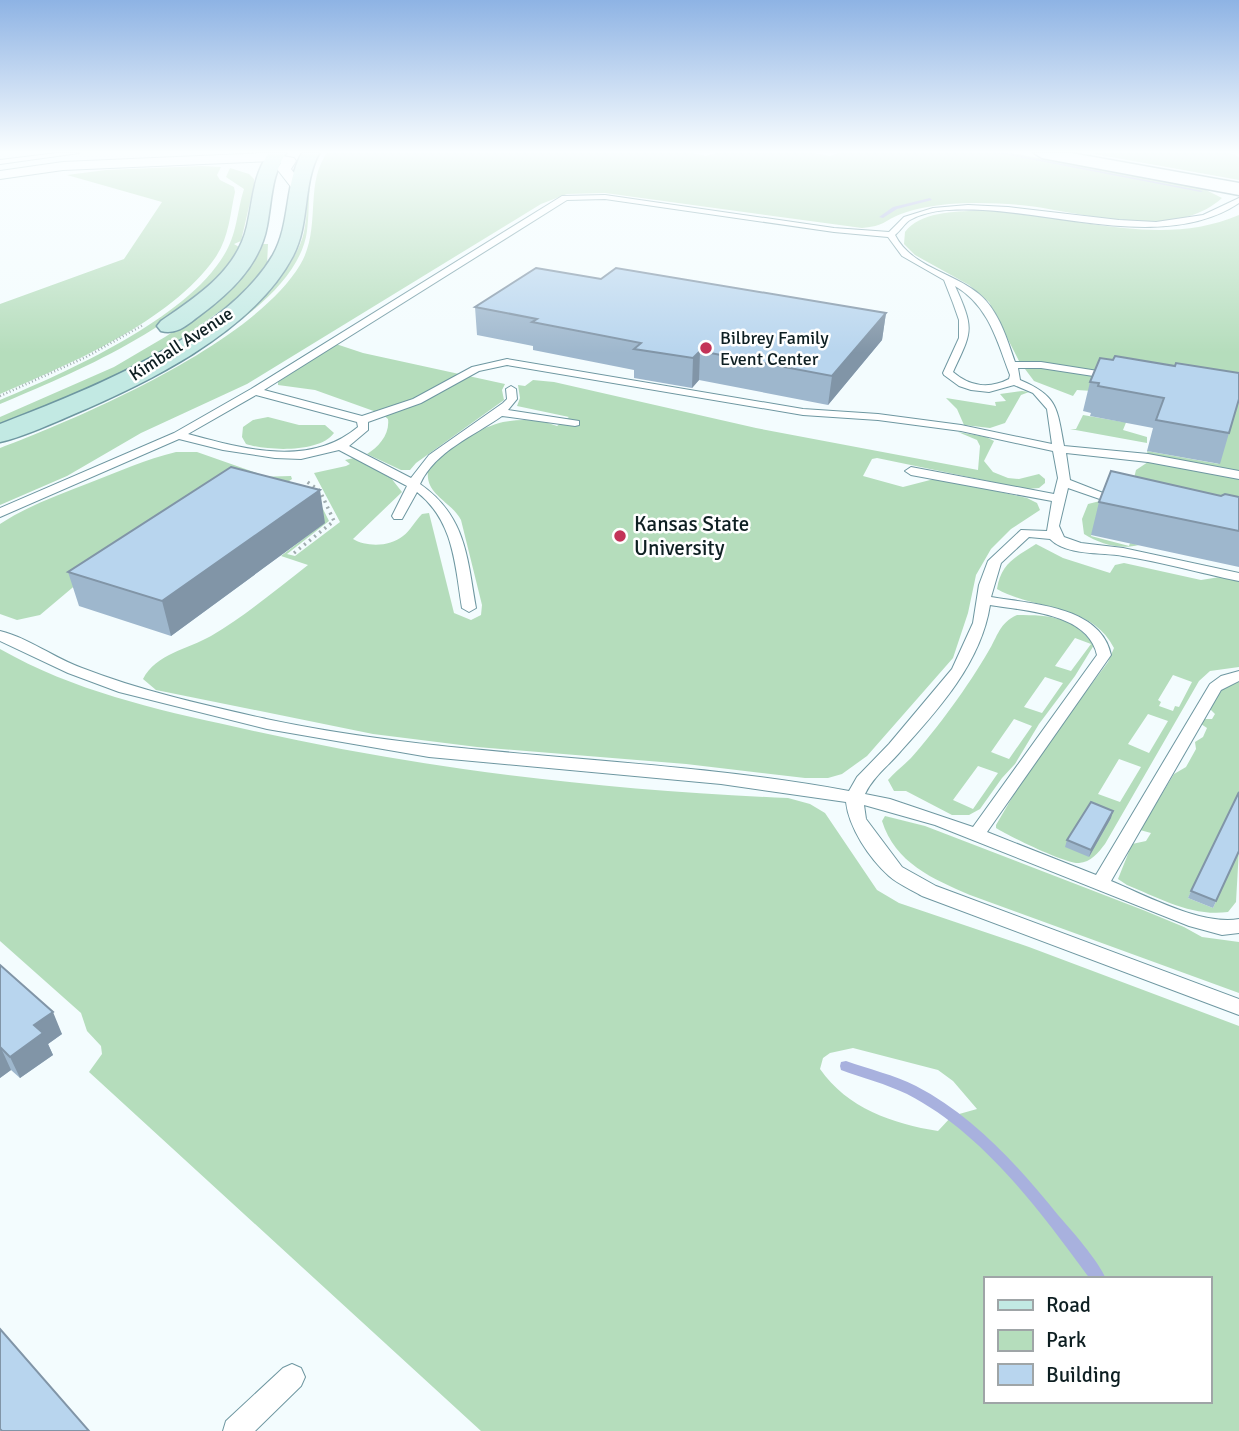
<svg xmlns="http://www.w3.org/2000/svg" width="1239" height="1431" font-family="Signika,sans-serif">
	<rect width="100%" height="100%" fill="#f3fcfe"/>
	<path fill="#b5ddbc" fill-rule="evenodd" d="M320,153H322C305,175 311,204 307,231C300,284 233,327 192,354C230,321 292,283 304,232C310,205 303,177 320,153Z
		M327,153H692L706,156L715,153H815L830,156L838,153H1012L1202,188L1222,198C1175,241 1085,213 1029,206C1003,203 975,202 949,204C933,206 916,208 901,214C883,221 885,226 862,228L605,193L567,194L541,204L247,384L141,433L67,476L0,505V448C86,415 252,344 300,265C322,229 304,184 327,153Z
		M1089,153H1231L1239,157V180Z
		M202,166L221,167L217,175L220,180L234,187L235,192C230,214 229,238 215,258C170,322 70,364 0,394V304L124,259L162,202L67,175L106,170Z
		M230,168L249,174L254,179V185L241,241L234,244L239,247C200,321 74,373 0,404V400C67,372 186,319 224,255C237,235 237,211 244,189L226,177Z
		M992,211C1072,215 1161,249 1239,215V473L1148,456L1147,451L1219,464L1092,391L1077,390L1073,396L1034,381L1019,361L989,302L969,285L915,255L904,244L905,232C922,209 966,211 992,211Z
		M261,244H268L267,265L242,295L173,345L130,370L0,428V417L114,367L165,337L194,318L255,257Z
		M336,344L363,353L505,384L502,390L504,400L416,463L410,470H401L367,454C379,447 390,434 388,419L382,414L315,390L278,385V382Z
		M533,380L554,382L756,428L978,470L980,446L977,440L958,432L986,437L994,441L984,461L993,472L1008,478L1019,479L1039,474L1045,479V483L1039,488L1027,489L877,458L872,459L863,476L903,487L934,479L947,480L1027,498L1037,503L1040,510L1011,529L991,549L976,575L968,613L953,658L867,756L842,774L828,778H805L686,764L477,747L373,734L156,690L143,679C156,654 188,649 211,636C245,616 277,589 308,565L281,556L324,523L318,499L329,521L287,554L295,556L340,522L314,473L346,466L350,464L345,460L354,458L391,478L402,492L353,539C366,547 390,547 403,536C410,531 415,521 422,514L429,513L454,613L471,620L481,615L482,605L461,520C453,504 430,496 428,478C424,455 484,426 503,422C521,419 539,419 557,426L569,417L517,406L520,398L518,385L525,386Z
		M1022,391L1029,392L1021,395L1005,423L990,428L964,425L957,409L946,398L996,406L995,402L1006,401L1000,394Z
		M1083,415L1123,422L1127,420L1123,430L1147,437V443L1070,429H1076Z
		M268,417L299,425H325L334,433C320,453 267,451 246,444L242,437L243,427L253,420Z
		M176,452H197L257,473L255,477L291,476L292,479L262,500L78,583L40,615L17,620L0,614V524C27,506 59,495 89,483C118,472 146,459 176,452Z
		M1148,462L1239,478V532L1103,504L1091,536L1129,546L1130,543L1139,545C1120,550 1100,544 1084,534L1082,519L1088,504L1100,501L1134,478L1136,470Z
		M1036,544L1063,558L1110,573L1115,565L1124,563L1201,580L1220,577L1239,581V667L1210,671L1199,681L1105,844C1098,853 1091,862 1079,863C1066,864 1009,836 996,828V825L1030,767L1108,662L1114,648C1091,603 1036,611 997,589C1001,563 1016,557 1036,544ZM1173,675L1192,682L1179,707L1175,706L1173,711L1159,706L1161,702L1158,700ZM1148,714L1168,721L1149,753L1128,744ZM1119,759L1141,767L1120,802L1098,794Z
		M1017,615C1051,615 1073,617 1094,645L1075,676L1039,724L1015,764L1002,778L980,809L969,815H952L906,791H894L888,780C895,772 903,766 911,758C937,729 969,685 988,652C998,636 999,623 1017,615ZM1075,638L1091,644L1071,671L1055,666ZM1045,677L1063,683L1042,713L1024,707ZM1014,719L1032,726L1009,759L991,752ZM978,766L998,773L973,809L953,800Z
		M0,649C74,691 154,709 236,727C417,769 603,790 788,798L810,804L825,813L877,890L899,903L1029,947L1239,1026V1431H481L89,1072L102,1054L101,1046L87,1031L81,1013L0,941ZM853,1048L938,1070L953,1081L977,1109L952,1116L938,1131C893,1124 847,1108 820,1069L823,1058L830,1053ZM985,1279H1209V1401H985Z
		M1239,681V804L1234,802L1216,840L1239,849L1236,902L1228,912C1192,917 1159,898 1127,885L1118,879L1132,844L1146,841L1151,833L1140,830L1174,774L1186,767L1196,749L1195,742L1203,737L1207,728L1201,724L1203,719H1212L1215,714L1209,708L1216,690ZM1208,856L1232,866L1213,908L1188,898Z
		M885,816L925,826L1143,910L1184,927L1202,937L1239,942V993L970,895C933,879 895,863 882,821Z"/>
	<g fill="none" stroke-linecap="round" stroke-linejoin="round">
		<path fill="#a8b1de" fill-rule="evenodd" d="M998,153H1007L1203,191L1201,192Z
			M930,198L932,200L897,209L883,218L879,217L893,207Z
			M846,1061C869,1069 894,1075 916,1086C974,1116 1018,1166 1058,1215C1072,1231 1098,1260 1106,1279H1090C1040,1211 983,1133 907,1094C886,1084 863,1078 841,1070L840,1066L841,1062Z"/>
		<g stroke="#6e97a1" stroke-width="2">
			<path id="service" d="M57,153H79L0,164V160Z
				M605,195L834,228L889,232L904,217L933,208L968,205L1008,207L1119,220L1156,222L1203,215L1239,198V203C1169,250 1062,214 983,210C961,209 931,208 910,220C905,223 900,231 895,235C912,268 953,272 979,294C999,311 1007,339 1015,362H1041L1117,374V378L1113,379L1041,368H1018L1020,380C1058,396 1057,408 1064,446L1148,454L1239,471V479L1148,462L1066,453L1070,480L1126,502L1120,506L1068,488L1059,526L1064,537L1081,543L1123,548L1239,573V581C1200,573 1162,562 1123,556C1101,552 1067,556 1050,539L1029,537L1001,563L991,597C1032,604 1101,606 1111,655L987,832L1096,875L1210,684L1221,676L1239,671V681L1221,690L1111,881C1145,895 1202,926 1239,919V933L1222,935L1189,926L935,825L864,805L866,819L902,867L936,886L1239,999V1015L922,896C912,890 898,884 889,876C869,858 849,828 846,802L721,784L429,757L267,729L119,692L68,673L0,641V631C29,638 54,658 82,668C141,691 204,705 266,719C459,760 657,755 849,791L857,777L889,744L952,669L973,623L979,585L988,561L1021,530L1047,531L1052,501L911,475L905,471L911,467L1054,494L1058,478L1053,451L961,431L878,420L803,415L507,365L479,371L421,403L368,422V430L349,446L411,478L429,455L503,403L507,399L506,389L511,386L516,389L517,399L508,410L579,421V425L575,426L502,416C474,436 435,451 420,484C466,516 467,557 476,608L469,612L462,608C455,565 454,521 417,492L402,519H394L392,516L407,486L339,450L301,459L275,458L223,450L179,439L0,517V508L174,433L251,389L562,196ZM605,199L834,232L888,237L902,256L944,280L953,303L959,320V338L943,373L944,375L959,386L971,390L989,392L1014,385L1033,393L1047,409L1052,444L961,425L878,414L803,409L507,359L472,367L413,399L362,416L264,390L567,200ZM955,286C989,306 997,341 1010,375L1009,379C990,389 970,387 953,372C972,331 975,330 955,286ZM256,395L357,422L358,427C309,468 244,449 188,434ZM990,605C1025,611 1088,613 1097,655L973,827L890,799L865,794C873,777 888,766 900,752C938,710 981,663 990,605Z
				M292,1364L301,1368L305,1377L301,1386L255,1431H223L226,1421L283,1368Z"/>
		</g>
		<g stroke="#6e97a1" stroke-width="2">
			<path id="minor" d="M266,153L294,158L296,161L291,169L303,184L301,187H291L277,169L281,163L274,161L63,170L0,179V171L63,162Z"/>
		</g>
		<g stroke="#6e97a1" stroke-width="3">
			<path id="tertiary" d="M1034,153H1071L1239,183V195L1042,158Z"/>
		</g>
		<g stroke="#6e97a1" stroke-width="3">
			<path id="secondary" d="M269,153H286C271,176 272,200 267,226C260,265 230,293 199,316C187,325 177,335 161,331L157,326L161,321C196,297 237,271 247,226C253,200 253,175 269,153Z
				M302,153H319C302,186 310,224 293,256C252,334 143,385 65,418C44,427 22,437 0,442V424C84,392 226,336 273,255C291,223 284,185 302,153Z"/>
		</g>
		<path stroke="#a0acaf" stroke-width="2.5" stroke-dasharray="1 2.5" stroke-linecap="butt" d="M0,396L86,357L143,325"/>
		<path stroke="#a0acaf" stroke-width="3.5" stroke-dasharray="2 4.5" stroke-linecap="butt" d="M294,553L334,521L320,491L306,481"/>
		<use href="#service" fill="#fff" fill-rule="evenodd"/>
		<use href="#minor" fill="#fff" fill-rule="evenodd"/>
		<use href="#tertiary" fill="#fff" fill-rule="evenodd"/>
		<use href="#secondary" fill="#c2e9e3" fill-rule="evenodd"/>
	</g>
	<path fill="#9eb7cd" d="M601,279L886,313L882,340L828,405L699,380L692,388L634,378V370L533,350V346L477,335L475,307Z
		M1100,358L1229,433L1220,464L1147,451L1153,428L1090,416L1091,413L1083,411L1090,382Z
		M1221,496L1239,497V567L1091,535L1099,502Z
		M325,523L171,636L79,606L68,572Z
		M1111,818L1089,857L1065,847L1067,840Z
		M1239,852L1213,908L1188,898L1191,891Z
		M0,965L62,1034L48,1044L53,1055L20,1078L11,1070L0,1078Z"/>
	<path fill="#8195a7" d="M886,313L882,340L828,405L832,376Z
		M700,351L699,380L692,388L693,358Z
		M320,490L325,523L171,636L162,601Z
		M1113,811L1111,818L1089,857L1091,850Z
		M53,1012L62,1034L48,1044L53,1055L20,1078L10,1057L34,1025Z
		M1,1048L11,1070L0,1078V1049Z"/>
	<path fill="#b8d5ee" stroke="#8195a7" stroke-width="2" d="M536,268L601,279L616,268L886,313L832,376L700,351L693,358L634,349L641,343L532,322L537,319L475,307Z
		M1115,356L1175,366L1176,363L1239,373V399L1229,433L1156,420L1164,398L1098,386L1099,383L1090,382L1100,358L1113,360Z
		M231,467L320,490L162,601L68,572Z
		M1111,471L1221,496L1225,494L1239,497V531L1099,502Z
		M1239,792V851L1216,901L1191,891Z
		M1091,802L1113,811L1091,850L1067,840Z
		M0,965L53,1012L34,1025L43,1033L10,1057L1,1048L0,1049Z
		M0,1329L89,1431H2L0,1429Z"/>
	<linearGradient id="sky" x2="0" y2="1"><stop stop-color="#8eb3e4"/><stop offset="0.43" stop-color="#fafeff"/><stop offset="1" stop-color="#fafeff" stop-opacity="0"/></linearGradient>
	<rect width="1239" height="353" fill="url(#sky)"/>
	<g fill="#c33358" stroke="#fff" stroke-width="2.5">
		<circle cx="706" cy="348" r="7"/>
		<circle cx="620" cy="536" r="7"/>
	</g>
	<g text-anchor="middle" dominant-baseline="central" stroke-width="5" stroke-linejoin="round" paint-order="stroke">
		<g font-size="18" fill="#0e1f22" stroke="#fff" text-anchor="start">
			<text x="720" y="338">Bilbrey Family<tspan x="720" dy="21">Event Center</tspan></text>
		</g>
		<g font-size="18" fill="#0e1f22" stroke="#fff">
			<text transform="translate(181 344) rotate(-33)">Kimball Avenue</text>
		</g>
		<g font-size="21" fill="#0e1f22" stroke="#fff" text-anchor="start">
			<text x="634" y="524">Kansas State<tspan x="634" dy="24">University</tspan></text>
		</g>
	</g>
	<rect x="984" y="1277" width="228" height="126" fill="#ffffff" stroke="#9fa5a7" stroke-width="2"/>
	<rect x="998" y="1300" width="35" height="10" fill="#c2e9e3" stroke="#9fa5a7" stroke-width="2"/>
	<text x="1046" y="1312" font-size="21" fill="#0e1f22">Road</text>
	<rect x="998" y="1330" width="35" height="21" fill="#b5ddbc" stroke="#9fa5a7" stroke-width="2"/>
	<text x="1046" y="1347" font-size="21" fill="#0e1f22">Park</text>
	<rect x="998" y="1364" width="35" height="21" fill="#b8d5ee" stroke="#9fa5a7" stroke-width="2"/>
	<text x="1046" y="1382" font-size="21" fill="#0e1f22">Building</text>
</svg>
